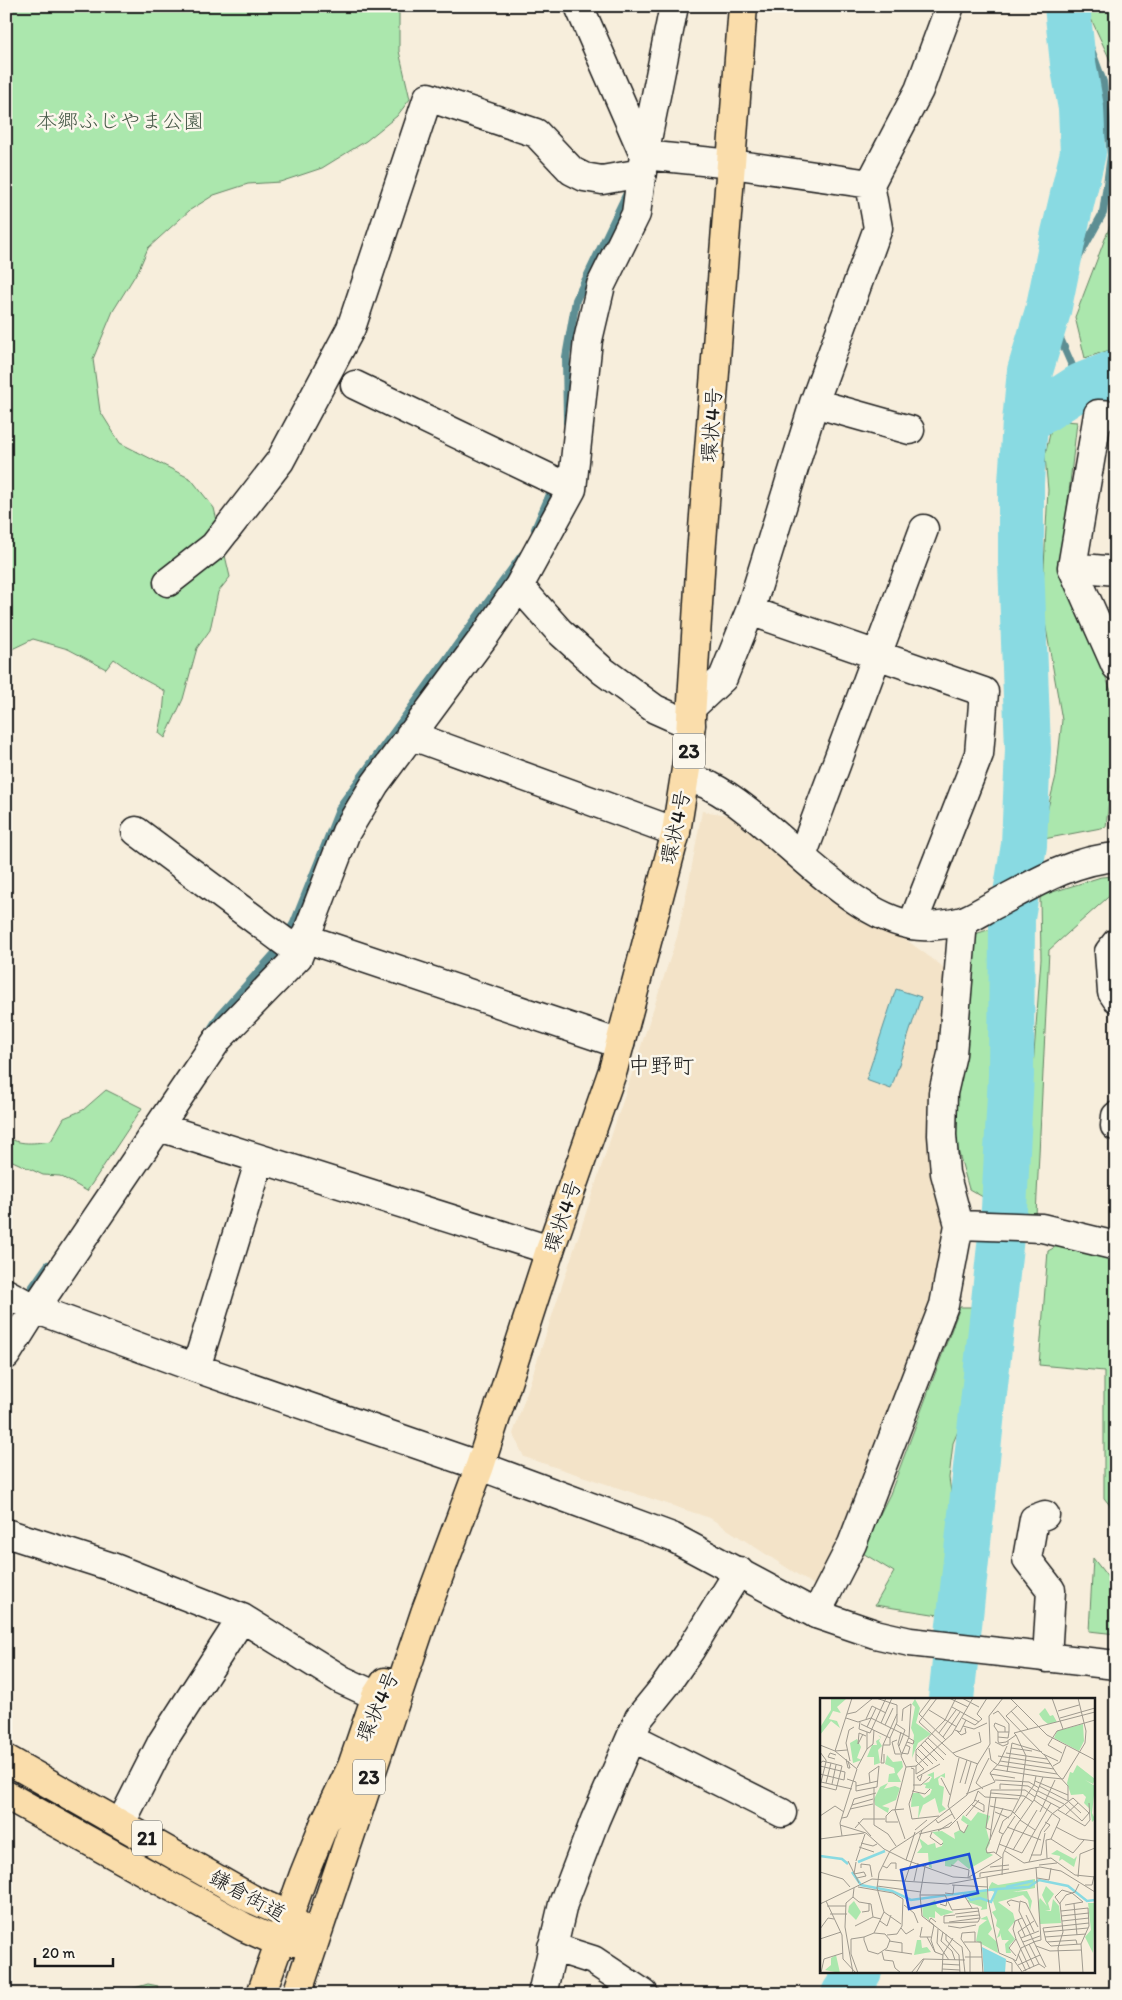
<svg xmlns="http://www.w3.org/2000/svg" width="1122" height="2000" font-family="Itim,'Klee One',sans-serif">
	<rect width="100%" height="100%" fill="#f7eedc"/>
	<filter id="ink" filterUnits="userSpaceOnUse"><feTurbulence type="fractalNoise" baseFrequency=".02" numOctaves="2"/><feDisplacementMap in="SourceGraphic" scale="10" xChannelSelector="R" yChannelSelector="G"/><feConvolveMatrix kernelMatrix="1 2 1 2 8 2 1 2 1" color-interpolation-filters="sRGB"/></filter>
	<g filter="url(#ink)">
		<path fill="#f3e3c8" d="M702,811L749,818L830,884L942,966L949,981L938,1048L931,1120L950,1230L944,1273L823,1591L710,1518L524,1457L513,1434L677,937L690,876Z"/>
		<path fill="#abe7ad" stroke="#648264" d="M6,6H399V51L410,99L397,116L366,141L322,168L280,182L248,184L214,195L190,210L148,248L139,269L113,311L93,359L100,411L120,443L191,479L214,508L230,577L218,592L210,630L197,648L183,699L165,738L159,733L163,714L165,691L139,677L114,659L106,669L68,649L33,639L8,651L6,654Z
			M1087,6H1116V73L1087,10Z
			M1116,210V348L1085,358L1075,317Z
			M1053,420L1077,422L1061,561L1116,704V737L1106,827L1044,839L1045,820L1056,776L1062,720L1042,605L1048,490L1045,456Z
			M1116,876V890L1049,950L1036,1215H1022L1041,959L1040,896L1101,877Z
			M997,927L999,1103L990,1121L988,1200L969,1189L953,1132L975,934Z
			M106,1090L142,1108L87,1191L60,1176L43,1175L6,1158V1136C19,1146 36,1143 51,1141L64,1118L83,1110Z
			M1057,1246L1116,1258V1513L1104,1498V1371L1039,1365L1048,1251Z
			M960,1307H974L975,1358L968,1407L953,1443L949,1478L958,1543L945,1616L875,1605L894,1572L861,1552L890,1494Z
			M1093,1558L1116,1588V1634L1089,1631Z
			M148,1984L158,1986L155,1994H121L124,1991Z"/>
		<path fill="#89dae2" stroke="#5d8e93" d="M896,989L921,997L891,1089L866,1080Z"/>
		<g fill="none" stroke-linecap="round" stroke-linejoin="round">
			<path stroke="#5d8e93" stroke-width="8" d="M1055,279L1071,271L1103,213L1111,155L1103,82L1075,6
				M1048,311L1081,386
				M567,422L566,357L576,300L628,191
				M535,529L554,485
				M211,1029L220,1015L277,951L294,923L341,805L522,555
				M29,1292L48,1265"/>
			<path stroke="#89dae2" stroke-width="46" d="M1025,422L1030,371L1048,311L1064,233L1083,153L1081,108L1073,63L1067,6
				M951,1699L1004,1209L1011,1075L1012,918L1024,845L1028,749L1021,562V483L1025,422L1081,386L1116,372
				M844,1994L859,1971"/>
			<g stroke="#1c1c1c" stroke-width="31">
				<path id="street" d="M579,6L644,155
					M644,155L732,164L870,184
					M355,385L572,489
					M814,403L910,430
					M1116,415L1098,414L1072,567L1116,666
					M1072,567L1116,571
					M168,582L214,546L280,461L351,328L428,97L536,133L572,171L584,177L602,180L642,173
					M519,586L559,631L603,671L655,709L691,725
					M750,611L984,692L979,754L912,925
					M692,707L723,678L750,611L814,403L878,228L870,184L919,90L950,6
					M410,735L676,832
					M136,831L289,945L298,957
					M802,856L924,529
					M304,938L620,1044
					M1116,943L1109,952L1112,992L1116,998
					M1115,1126L1116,1116
					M159,1127L550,1250
					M959,1225L1042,1228L1116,1246
					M6,1293L35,1309L196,1368L480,1466
					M6,1355L35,1309L218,1039L298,957L346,832L375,784L486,634L519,586L572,489L588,340L601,285L636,214L644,155L674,6
					M196,1368L260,1159
					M1045,1515L1034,1519L1027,1559L1051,1590L1047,1658
					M6,1533L112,1567L242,1618L342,1680L394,1704
					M816,1614L852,1544L944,1305L959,1225L945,1173L942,1135L943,1093L952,1054L963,921
					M631,1737L782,1813
					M121,1823L162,1742L242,1618
					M552,1947L593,1960L644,1994
					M542,1994L563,1904L595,1820L631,1737L639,1718L665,1686L691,1649L739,1571"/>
			</g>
			<g stroke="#1c1c1c" stroke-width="31">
				<path id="secondary" d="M685,777C693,780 703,782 710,786C775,818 857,932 930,926C940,925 953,924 963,921C974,917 984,910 994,905C1032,885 1072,860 1116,857
					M480,1466L672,1537L816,1614L875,1634L910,1642L1116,1665"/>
			</g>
			<g stroke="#1c1c1c" stroke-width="31">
				<path id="primary" d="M6,1759L252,1899L288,1915L301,1928
					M6,1795L244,1927L278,1942H296
					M261,1994L304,1874L325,1822L352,1766L376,1696L385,1682
					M297,1994L425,1613L480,1466L550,1250L613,1070L676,832L689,750L701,555L743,6"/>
			</g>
			<use href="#street" stroke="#fbf7ec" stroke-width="28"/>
			<use href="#secondary" stroke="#fbf7ec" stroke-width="28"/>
			<use href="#primary" stroke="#faddab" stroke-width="28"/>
		</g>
	</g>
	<g text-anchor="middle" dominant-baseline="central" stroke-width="5" stroke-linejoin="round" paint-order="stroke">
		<g fill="#fbf7ec" stroke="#5f5e5a" stroke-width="1">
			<rect x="673" y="733.5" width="32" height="35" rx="4"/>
			<rect x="353" y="1759.5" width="32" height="35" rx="4"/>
			<rect x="132" y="1820.5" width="30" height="35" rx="4"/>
		</g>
		<g font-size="20" font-weight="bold" fill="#1c1c1c">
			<text x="689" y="751">23</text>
			<text x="369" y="1777">23</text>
			<text x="147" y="1838">21</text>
		</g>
		<g font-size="21" fill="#475948" stroke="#fbf7ec">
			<text x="120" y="120">本郷ふじやま公園</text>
		</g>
		<g font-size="21" fill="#1c1c1c" stroke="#fbf7ec">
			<text transform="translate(711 425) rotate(-86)">環状4号</text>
			<text transform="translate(675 827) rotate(-78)">環状4号</text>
			<text transform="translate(562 1216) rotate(-71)">環状4号</text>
			<text transform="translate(377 1706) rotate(-66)">環状4号</text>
			<text transform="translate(248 1895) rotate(29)">鎌倉街道</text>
		</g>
		<g font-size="22" fill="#1c1c1c" stroke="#fbf7ec">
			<text x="661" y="1065">中野町</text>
		</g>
	</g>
	<g transform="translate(820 1698)">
		<rect width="275" height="275" fill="#f7eedc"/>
		<path d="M11,0L26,1L17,9L21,15L13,13L9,21L17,23L20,30L11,23L0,37L1,28L11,12ZM95,1L100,10L96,25L111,36L98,45L92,60L94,37L91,30L95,9L92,6ZM225,10L230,18L233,17L237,24L228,26L223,22L219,16ZM263,26L264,43L259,53L234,40L237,33ZM58,37L61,39L59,43L62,48L58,52L60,65L54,67V59H47L52,47H57L56,43L61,40ZM37,41L41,49L37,60L42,62L33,65L30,45ZM67,57L73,64L82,63L83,69L77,76L81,84H68L69,76L75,75L74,70L65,66ZM257,67L275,81L273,86L265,82L275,88L272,115L275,121L272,124L270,111L264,105L266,99L263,96L251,97L247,85L250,74L253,75ZM114,74V81L125,75V80L121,78L118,81L119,87L124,89L122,107L126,111L119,115L115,100L103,107L98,121L99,108L91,109L92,95H99L104,100L110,96L112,91L105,90L106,87L102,86L109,84L112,79L107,77ZM68,85L64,91L75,88L80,90L76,102L62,108L69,110L68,115L55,107L54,101L60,89ZM158,114L170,118L166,130L170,145L166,153L173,157L149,171L138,162L131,169L125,168V161L111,163L112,170L109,169L108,155H97L102,149L99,140L108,147L115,145L116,150L122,148L123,143L112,134L122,133L135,141L134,135L140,132L144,134L148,127L141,122L143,117L151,123ZM237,152L254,161L257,158L254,169L242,161L239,163L240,158L231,156ZM215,181V190L193,194L207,193L212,203L210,213L208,202L203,197L178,204L193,215L195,223L188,232L195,241L189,248L191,255H186L185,246L189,242H182L180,235V238L177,240L180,231L176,228L177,222L172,214L176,212L173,203L175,194L169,192V189L172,184L178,187ZM226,188L234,196L228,205L230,212L225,213H231L233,201L239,208L241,225L220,226L218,205L220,200L227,208L222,197ZM167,192V211L161,212L162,209L148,204V202H153L146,196ZM115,202L117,209L134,214L121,218L115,213V220L109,219V222L103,218L102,207L105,208ZM34,203L41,214L36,222L28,214L29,208ZM268,205H275L273,255L265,239L271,232ZM167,218L172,231L168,236L177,244L178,255L156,243L159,228L167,222L160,221ZM97,242H101L102,250L107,249L111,254L94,257ZM16,257L20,275L5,272L11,267V260Z" fill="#abe7ad"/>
		<path d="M162,249L186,261L185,275H164Z" fill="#89dae2"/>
		<path fill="none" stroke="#89dae2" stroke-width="2.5" d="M0,158L22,161L28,166M38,164L65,153M32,174L41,187L72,193L91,202L143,195L151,202L160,200L171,204L177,191L209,189L219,182L248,188L267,203L275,202M186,189L213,183M144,195L177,191"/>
		<path fill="none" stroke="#9f9a8f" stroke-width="1" d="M56,0L77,7V24L70,40V47H63L77,16M111,0L99,16L126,42M117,0L99,24L136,58L158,66M129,0L148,9M142,0L159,9M190,0L227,37L275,62M232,0L243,31M197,8L186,18L223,56L238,63M132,9L159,24M109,12L137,29M191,13L208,31M238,13L259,7M27,16L36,14L53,0M173,16L178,13L189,26V34M26,20L38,24L51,20L89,39M142,20L155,27L162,21L157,16L167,0M240,20L275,10M46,21L52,8L66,15M82,23L83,11L91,6L89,39L81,58L86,69L96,68L132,36L153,0M40,24L39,31L50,35L66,0M61,25L72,0M41,26L70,40M76,26L85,32L79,48M65,27L73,10M143,28L154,31L167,25M47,29L56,10M135,32L140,34L146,22M137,33L141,37L146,35L145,30M81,34L78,46L81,55L88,56L90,49L86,47M178,34L174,28L175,25L185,29V34M119,35L136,12M43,36L38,46L39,35L46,38M196,37L206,58L201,97M123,39L140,14M178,39L188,40L189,34H178V43L179,45L186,44L196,37L194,35L275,14M108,40L126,57M77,42L72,44L75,56H81M105,43L124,62M87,44L93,46L94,43L89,40M175,44L183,48L188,46V43M0,47L15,53L27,52M63,47L61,65H64V56M101,47L117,63M97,50L113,66M169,50L171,62L178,67L237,76M191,50L212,53M47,51L53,46L54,32M133,55L161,44L159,34M186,55L227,61M242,55L228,47L237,33L275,22M96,56L108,68M224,56L237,76L248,88V103M178,58L231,66M15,61L8,59L10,55L16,57M26,61L28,70H30L28,63M30,63L26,45L29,32L34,29M180,63L234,71M0,65L3,63L6,64L11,65L22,68L16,92L0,88L6,64V62L0,54M0,68L25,74L24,82M96,68V76L104,71L96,63V52L125,22L136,0M233,68L240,64L246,48M37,70L47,51V34M91,70L94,71V91L89,106L92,121L119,118M173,71L223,79M187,74L192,45L222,54M0,76L24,82M170,76L195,80M102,77L100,83L97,79L120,66M121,80L130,97M27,81L36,84V93L57,89L59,68L49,75L50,85M175,82L209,84L219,90M215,83L248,97M1,84L32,91M6,85L11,65M140,85L147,62M12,86L16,67M145,86L151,64M93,87H101L110,79M36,88L58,83M219,88L248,103L261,115M54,89V127L68,136L76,148M163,91L156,85L169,60M180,91V86L208,88L217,94M92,93L105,96L110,91M158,93L165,99L198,101M218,93L244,106L262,123L269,115M171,95L204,98L213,104M146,96L175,84L170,75L179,65L187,48M216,97L240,110M214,102L240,121L231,141L226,142L227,160M32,107L34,101L56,95M152,107L164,114V107L155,102M170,108L192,113L200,121M30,111L53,106M238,112L265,128L270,122L269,105M175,114L189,120M220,114L235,82M194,116L214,87L216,78M245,117L258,105M0,118L15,108L24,114M146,118L159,102M22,120L27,119L32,107L53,101M135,121L128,108L139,60M116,122L118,125L132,116M200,122L215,132M137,123L140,132L144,135L148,127M38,124L51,138M78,124H66V118L72,112L84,111M20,127L46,135L64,151L86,162L133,179L151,180M187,129L221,142M236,129L259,141L275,143M35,130L43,121H65M95,132L107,122M171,132L176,99M118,133L132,124M112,134L110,139L121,147L123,145M224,134L230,127L225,124M99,136L129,129L154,104L158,93M183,136L179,134L183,123L191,117L201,97M22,138L20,125L37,71L15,53L32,0M0,141L44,135M85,141L75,112L86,69M231,141L253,155L264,142M170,142L171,132L166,130L171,92H205L215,99M41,145L53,148L57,146M179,146L202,155L231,105M39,149L54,154M193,152L217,112M185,153L204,165L231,160L255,177L275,179M176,156L182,138L195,118M211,157H221L225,135M182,160L174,154L167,155L166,151L183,110M86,162L95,134M28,163L39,185M36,163L45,136M36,164L34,176L44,174L46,178L37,180M209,164L221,133L232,116L253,100L269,115M109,165L105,168L100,197L102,218L142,249L145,275M131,167L149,172L148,180M219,167L237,165M63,168L67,170L71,165H76V171M170,169L189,167M41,170V166L50,167L52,179M0,174L23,181L30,189M182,177L183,156L196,128L214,102L223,79L243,81L265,45L266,33L258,0M149,179L181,160M160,179V175L189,171M167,179L168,201L179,255L193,261L203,275M258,179L260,156L275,150M217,180L229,182L231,170M85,183L102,132L147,97L157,67L170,46L169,18L183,0M94,183L98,165M132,187L168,189M265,187H272L274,178M57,188L101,194M38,189L73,195L83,201L82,228L77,236L67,237M125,195L133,196L134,187M100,197H125M125,197L132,212L158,210L160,220L158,224L124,225V218L135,217M33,199L39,204L51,206L53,219L61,221M6,203L22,237L23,261L36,275M0,206L52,181L128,186L220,169L241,173L275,194M120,206L126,208L127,203L144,197L152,210M240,206L235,199L242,192L252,195L263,204L245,207M254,206L257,237M84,207L94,215L98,225M7,208H26M190,208L187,204L191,202L199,204M241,213L268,210L269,228L261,246L263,275M42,214L49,213V205M64,214L81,226M10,216H27M135,216L159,213M206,217L214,234M241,218L269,215M136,219L159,217M198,222L205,238M60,223L67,228L71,217M214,223L198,234L214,268M242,223L269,220M116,224L111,220L109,223L114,227L111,242L115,254L123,257M129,224L160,220M35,228L53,219M128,228L140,230L156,227M102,229L100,239H111M218,229L206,205L200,203L199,213L226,269M81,230L86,236L94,231M0,231L8,220L14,221M118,231L117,245L129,262M123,234L121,243L132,253L135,262M224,234L268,230M54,235L65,236L70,242L67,250L58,256L48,253L44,242V239L54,235L64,214L57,190L59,175L70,153L102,132M126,236V242L139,257L140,275M107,239L115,254M225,239L266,236M201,240L219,233M0,241L21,234M141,241L150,254V275M141,241L142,235L155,234V244M196,241L210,271M69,243L82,245V254M144,244H161L163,275M203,244L220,238M213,244L221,242L216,169M227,244L256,242L257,246M209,246L219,266M261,246L231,248L226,243L223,230L269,225M216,248L230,253L261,252M65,252L92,256M62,254L64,262L73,263L75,270L81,275M198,256L206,273M196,258L189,250L196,241L193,231L195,223L202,220M145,259H162M193,261L196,263L201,250L214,244M186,263L192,265V275M122,266L140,267M198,267L220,257M122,271L140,272M203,273L219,266L225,270M1,275L4,261L23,255M33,275L25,229L26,205L33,199L34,190M38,275L31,256V241L44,239M91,275L103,261L145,262M96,275L104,261M122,275L123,256L133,240M240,275L238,250L243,234L240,205L246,197L255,194L259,186"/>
		<path fill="#1d4ed8" fill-opacity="0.15" stroke="#1d4ed8" stroke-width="2.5" d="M149,156L158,195L89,211L81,172Z"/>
		<rect width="275" height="275" fill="none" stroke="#1c1c1c" stroke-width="2.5"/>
	</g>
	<rect width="1122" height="2000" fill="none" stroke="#fbf7ec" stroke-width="25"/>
	<rect x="12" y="12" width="1097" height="1975" fill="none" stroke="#1c1c1c" stroke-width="2" filter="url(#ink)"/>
	<path d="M35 1958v8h78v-8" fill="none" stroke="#1c1c1c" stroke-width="2.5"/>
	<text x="42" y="1958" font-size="15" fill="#1c1c1c" stroke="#fbf7ec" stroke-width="4" paint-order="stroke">20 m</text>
</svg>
